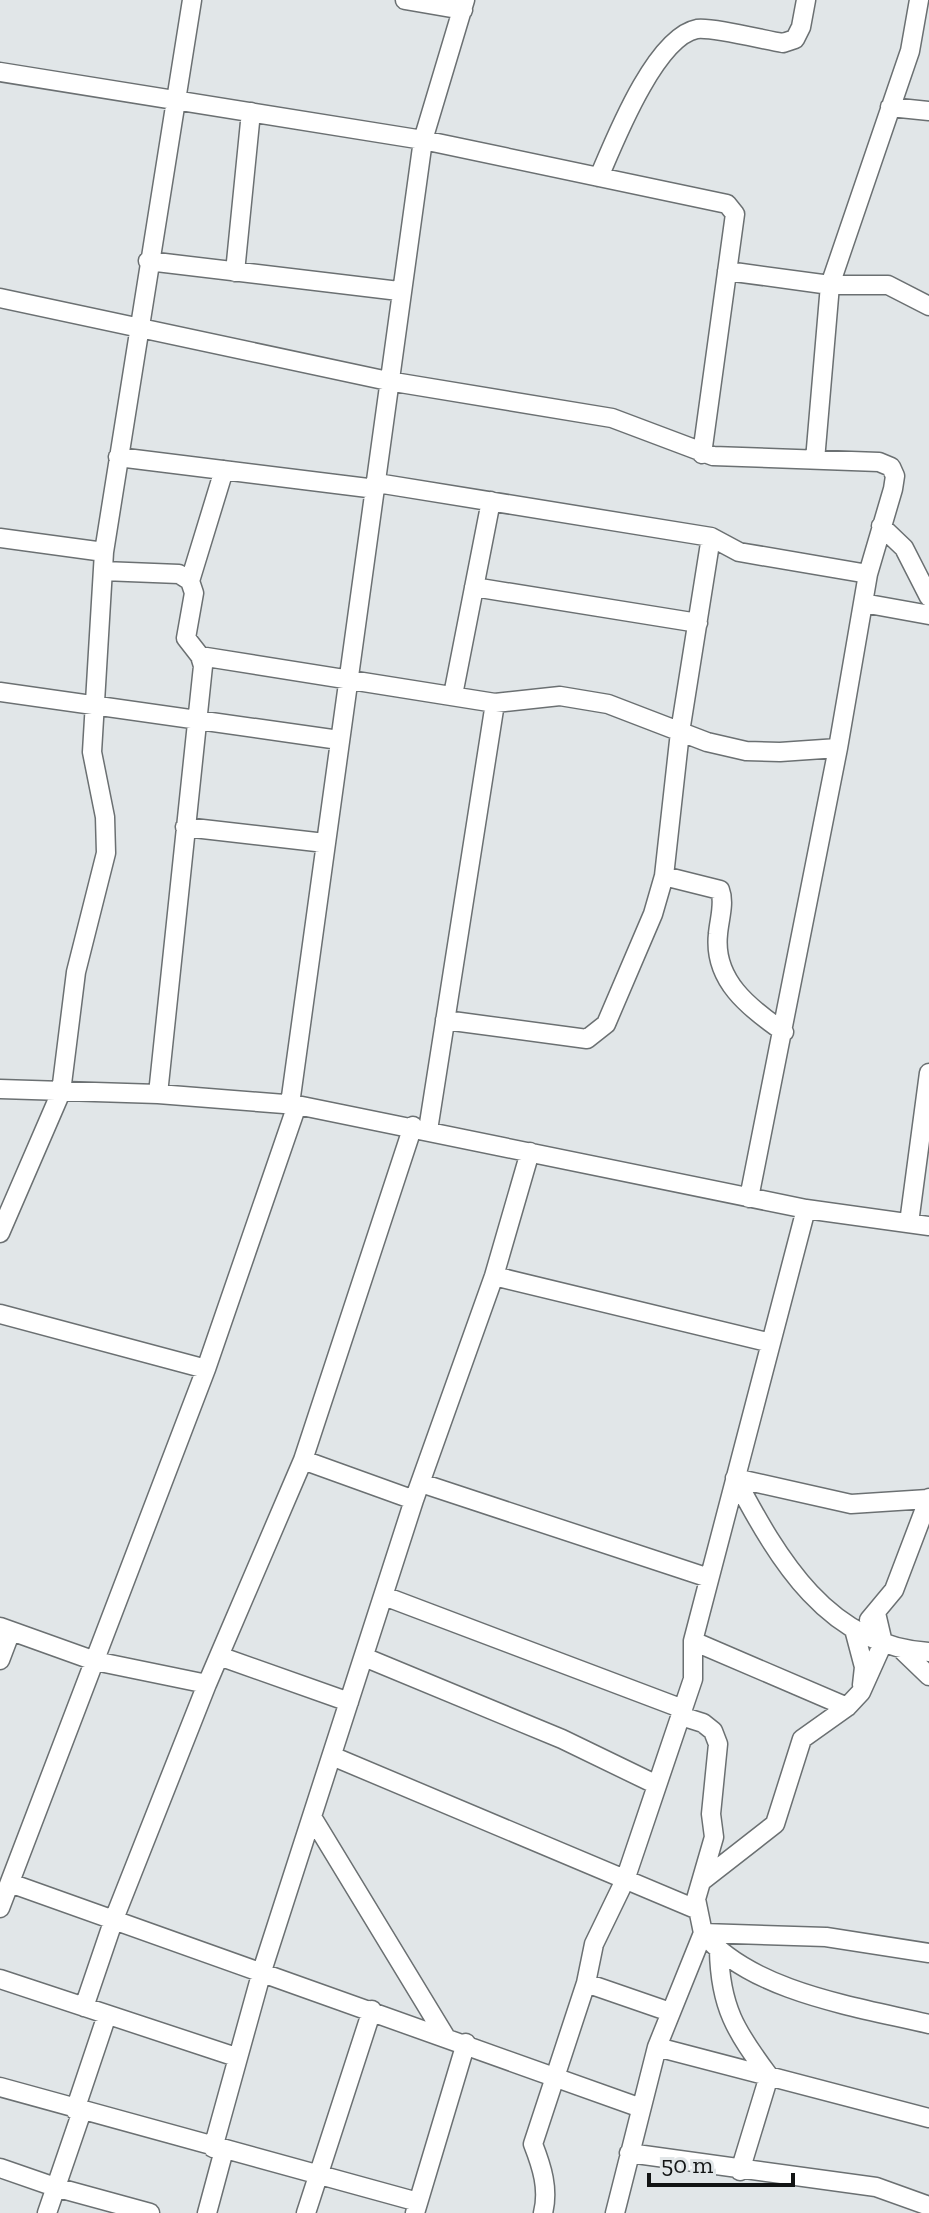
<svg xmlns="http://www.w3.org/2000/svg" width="929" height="2213" font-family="'Zilla Slab',serif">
	<rect width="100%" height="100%" fill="#e1e6e8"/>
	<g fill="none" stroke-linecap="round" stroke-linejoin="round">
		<g stroke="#6b7072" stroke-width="21">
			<path id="street" d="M405,0L463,10
				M0,72L423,140L727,204L735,214L702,454
				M890,107L929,111
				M599,177C614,142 655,37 697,29C713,27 764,40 783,43L795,39L801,27L806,0
				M148,261L399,291
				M727,271L830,285H888L929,306
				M235,272L251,112
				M0,298L388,381L612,418L713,456L879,462L891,467L895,476L893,489L868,574L838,748L749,1198
				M118,457L376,489
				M815,460L830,285L910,51L919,0
				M224,470L190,581L194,593L186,638L200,656L495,703L560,696L608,704L707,742L746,751L780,752L838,748
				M377,483L711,537L739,552L868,574
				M881,526L904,548L929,597
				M0,538L104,552
				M103,571L179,574L190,581
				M474,587L698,623
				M863,603L929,615
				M0,692L339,740
				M453,695L491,501
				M185,827L325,843
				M664,876L720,890C725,903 719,920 718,934C713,980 749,1008 784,1032
				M445,1020L587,1039L606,1024L653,914L664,876L680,732L711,537
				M0,1089L158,1094L297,1105L806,1209L929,1226
				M158,1094L203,666L200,656
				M290,1104L423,140L465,0
				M428,1130L495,703
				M909,1223L929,1073
				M0,1233L61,1092L76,972L106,853L105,817L92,752L104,552L192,0
				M494,1276L771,1343
				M0,1314L206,1369
				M303,1460L414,1500
				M735,1478C778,1559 828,1646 929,1652
				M735,1478L851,1504L928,1499
				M421,1483L709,1578
				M384,1596L683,1709
				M869,1620L894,1590L929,1498
				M0,1627L95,1661L207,1684
				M855,1633L864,1667L862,1685
				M693,1641L847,1707
				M903,1651L929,1676
				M219,1656L349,1702
				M364,1657L562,1739L657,1785
				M0,1660L11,1631
				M332,1756L698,1910
				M312,1817L445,2036
				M702,1881L775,1824L802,1739L847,1707L861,1692L883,1643L876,1613
				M10,1883L641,2108
				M0,1908L206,1369L297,1105
				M703,1933C751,1992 858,2007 929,2024
				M703,1933L826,1937L929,1953
				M719,1950C720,2007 736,2032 769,2076L740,2171
				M0,1979L236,2057
				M586,1983L670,2012
				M84,2007L114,1919L207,1684L303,1460L413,1126
				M657,2047L929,2118
				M0,2087L418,2202
				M75,2110L107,2015
				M213,2148L262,1971L414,1500L494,1276L530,1152
				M629,2153L876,2187L929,2206
				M0,2168L55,2187L150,2213
				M47,2213L82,2111
				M207,2213L224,2150
				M306,2213L372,2010
				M415,2213L466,2043
				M543,2213C549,2189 542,2167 533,2144L586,1983L594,1944L625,1880L693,1679V1641L806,1209
				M615,2213L657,2047L703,1933L696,1899L714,1837L711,1814L718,1744L713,1731L703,1723L681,1716"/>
		</g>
		<use href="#street" stroke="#fff" stroke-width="18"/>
	</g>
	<path d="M649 2173v12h144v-12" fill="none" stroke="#121414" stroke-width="4"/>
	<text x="661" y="2173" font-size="24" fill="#121414" stroke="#e1e6e8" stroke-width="6" paint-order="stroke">50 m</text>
</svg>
